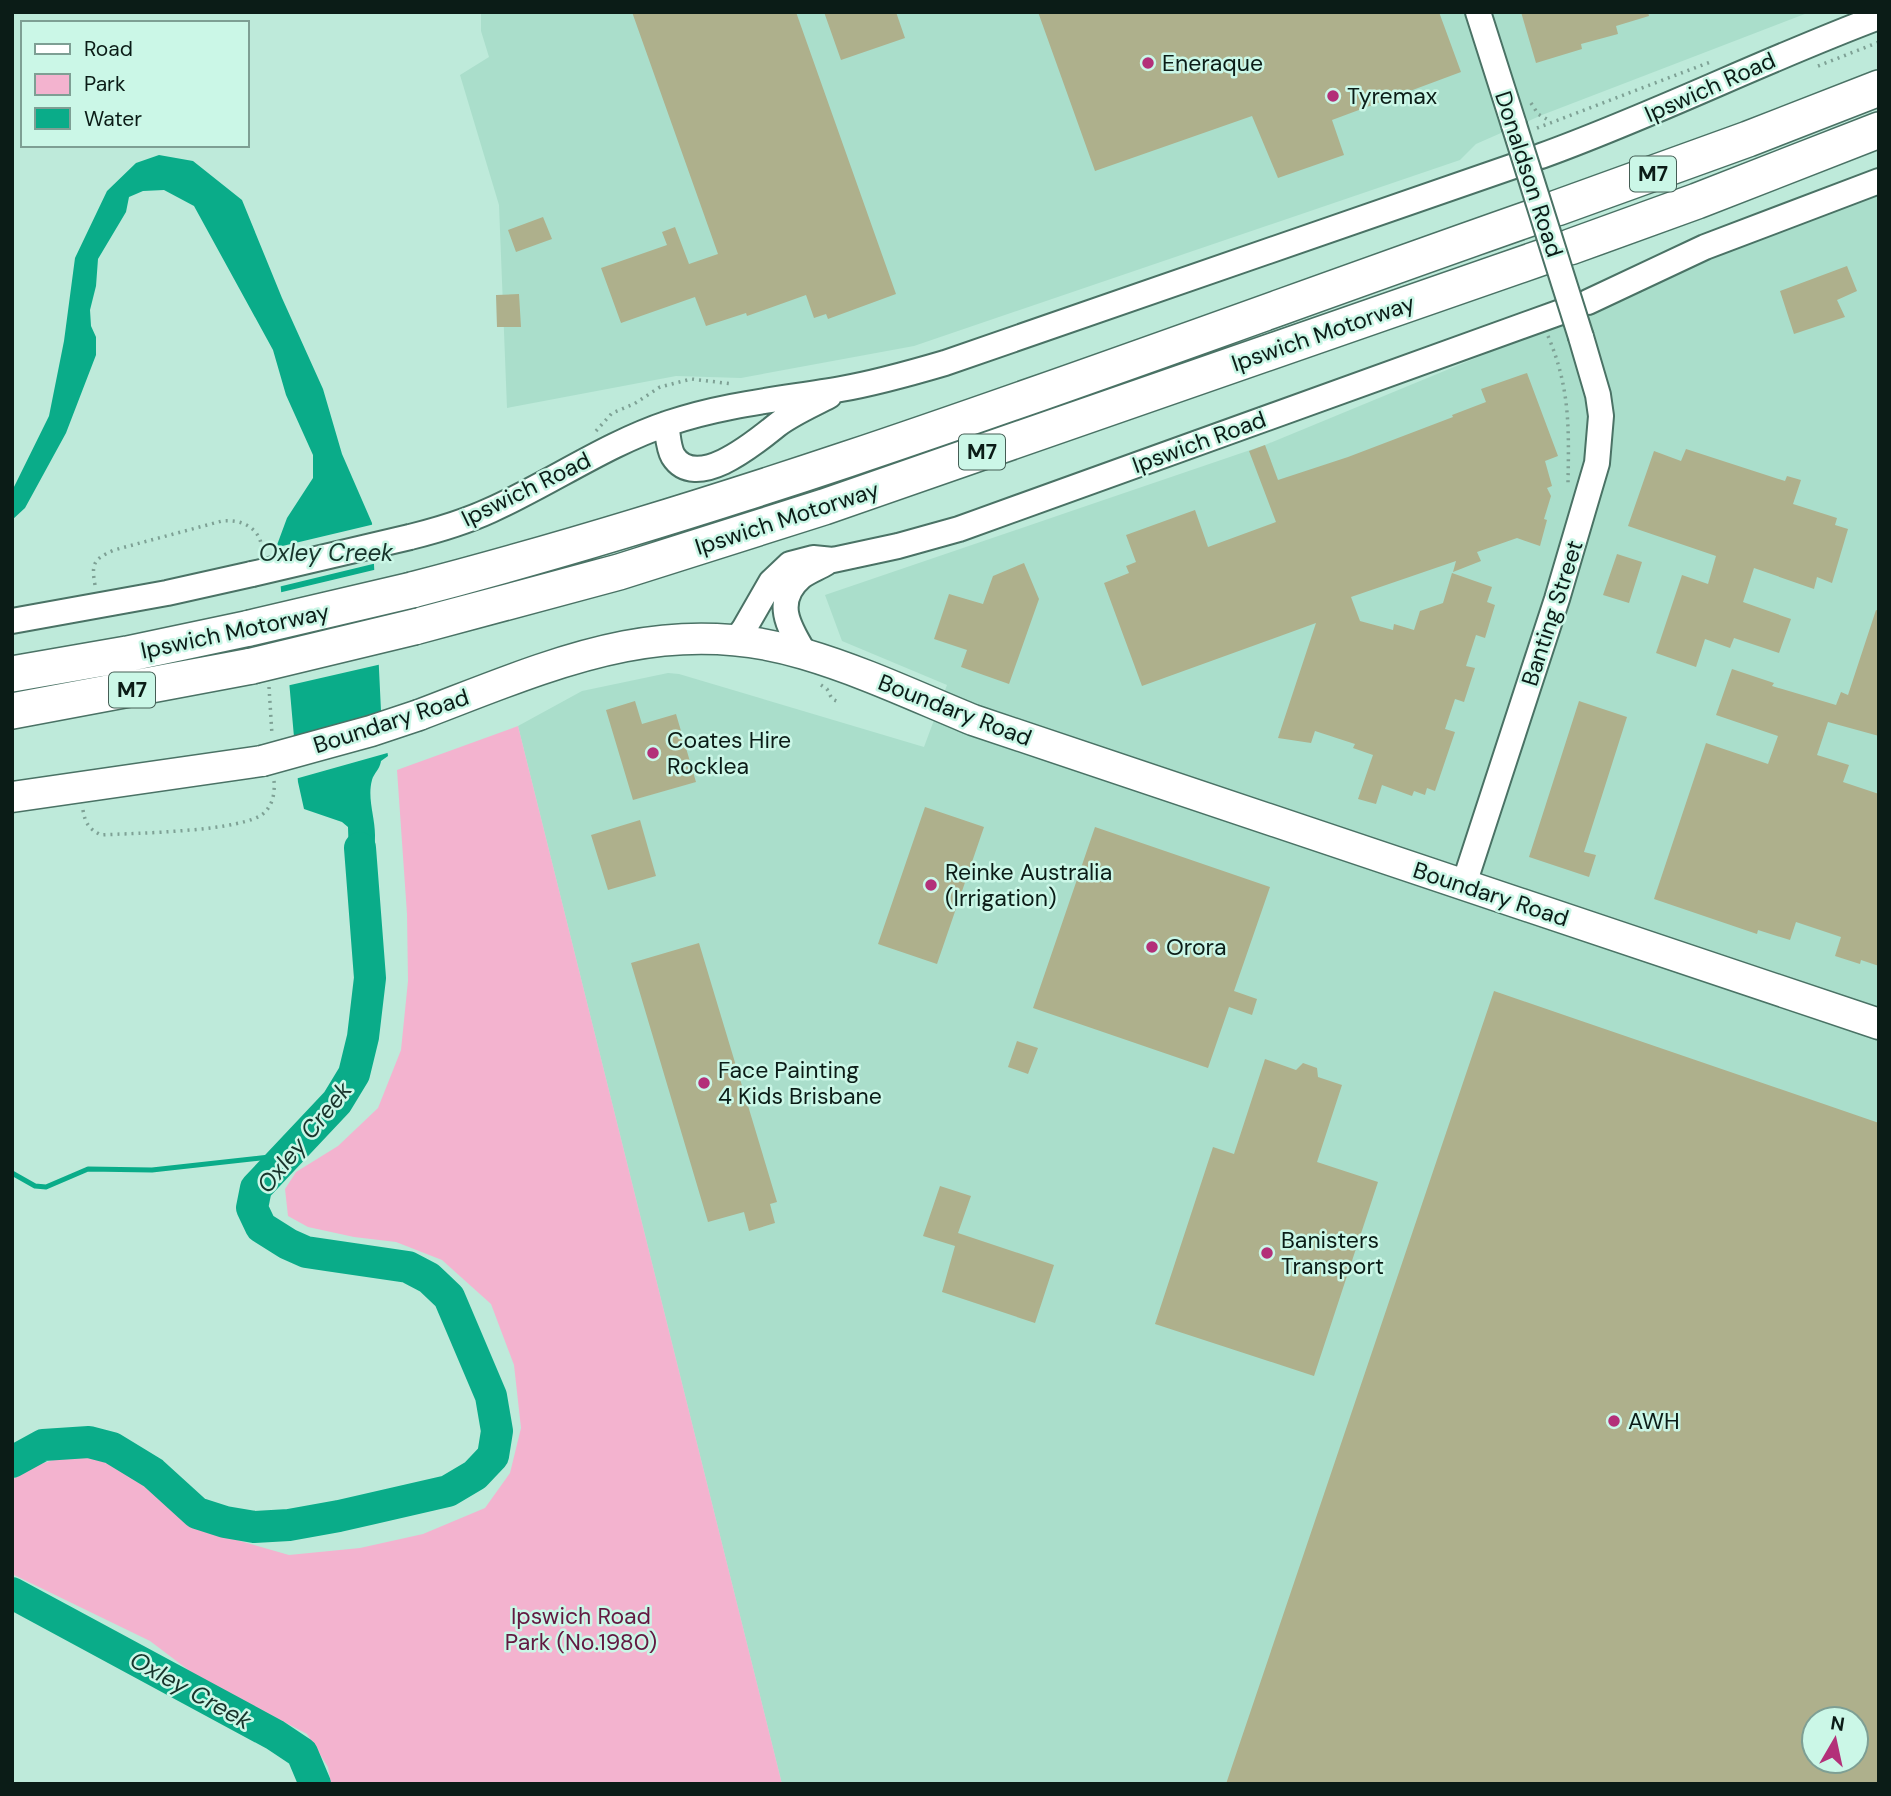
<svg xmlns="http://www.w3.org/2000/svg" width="1891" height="1796" font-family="'DM Sans',sans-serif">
	<rect width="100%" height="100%" fill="#beeada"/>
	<path fill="#aadecb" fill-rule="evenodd" d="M481,12H1810L1542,115L1476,144L1460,160L914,346L741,378L676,376L507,408L499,205L460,75L489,57L481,31Z
		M1879,195V1784H782L518,726L582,691L668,673L679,674L924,747L947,685L842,641L825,595L1265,445L1592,310L1721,252ZM1814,1719H1856V1761H1814Z"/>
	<path fill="#f3b3cf" d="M518,726L782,1784H331L328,1767L307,1734L195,1675L150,1641L12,1574V1480L32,1467L59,1458L78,1455L101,1459L123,1466L180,1517L205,1531L289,1555L360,1548L423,1534L485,1508L510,1473L521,1428L514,1365L491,1304L442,1260L396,1242L354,1237L308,1227L288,1216L285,1189L296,1172L338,1146L378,1108L401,1050L408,981L407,914L397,770Z"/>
	<path fill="#0aac89" d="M159,155L193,161L242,200L282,298L323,389L342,454L372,523L381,711L388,756L381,761C380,769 374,773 372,780C367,798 375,817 375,835C375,853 374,871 375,890L350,893L348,827L342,822L304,809L298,782L277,545L287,518L313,478V455L286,395L273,350L194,206L164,190L143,191L129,197L126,212L98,259L96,286L90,310L91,326L96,337V355L66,433L25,508L12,520V491L49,416L64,341L75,258L107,191L136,163Z"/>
	<path fill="#beeada" d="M375,524L377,563L278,587L274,548Z
		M378,569L382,664L286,686L278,593Z
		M385,712L391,752L295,779L291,738Z"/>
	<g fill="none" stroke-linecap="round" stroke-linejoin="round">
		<path stroke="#0aac89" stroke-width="5" d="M12,1173L35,1186L46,1187L88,1169L152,1170L287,1155"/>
		<path stroke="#0aac89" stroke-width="32" d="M12,1462L43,1445L89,1442L112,1448L153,1473L197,1513L225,1522L254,1527L289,1525L339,1516L448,1491L475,1475L493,1456L497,1431L491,1396L449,1297L429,1278L408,1267L306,1252L288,1244L261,1227L252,1208L256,1188L337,1102L354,1074L363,1037L370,978L360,848
			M12,1593L275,1735L302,1753L315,1784"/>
	</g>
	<path fill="#aeb08c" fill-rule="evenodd" d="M632,12H796L896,294L828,319L826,314L814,318L806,295L747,316L746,313L706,326L695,297L621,323L601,268L667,245L662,232L675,227L689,264L718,254Z
		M824,12H896L905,38L841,60Z
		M1038,12H1439L1461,72L1332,120L1344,155L1278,178L1252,116L1095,171Z
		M1521,12H1648L1649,16L1616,26L1618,34L1581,44L1582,49L1536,63Z
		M543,217L552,239L516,252L508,230Z
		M1847,266L1857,291L1837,300L1845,317L1794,334L1780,291Z
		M519,294L521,327H497L496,295Z
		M1527,373L1558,456L1545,461L1552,486L1547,488L1551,496L1544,519L1547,520L1540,546L1517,538L1477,552L1481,561L1453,572L1456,561L1351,597L1360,621L1393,630L1394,624L1414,630L1420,611L1443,603L1452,573L1492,587L1487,602L1495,605L1485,638L1476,635L1466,666L1475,668L1464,702L1455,699L1445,729L1455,732L1435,791L1427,788L1425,795L1414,791L1412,796L1382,785L1376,804L1358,799L1373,755L1353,748L1355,744L1315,731L1311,743L1278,738L1316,623L1142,686L1104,583L1129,573L1126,566L1136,562L1126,535L1195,510L1208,547L1276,522L1249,451L1265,445L1278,480L1348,457L1453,417L1452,415L1486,402L1481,389Z
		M1686,449L1785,481L1787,476L1801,480L1793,504L1837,518L1835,525L1848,529L1832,583L1817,577L1814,589L1754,568L1743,602L1791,619L1779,653L1734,638L1730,648L1705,639L1696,667L1656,653L1682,575L1708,584L1716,556L1628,526L1654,451L1681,461Z
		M1617,554L1642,562L1629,603L1603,595Z
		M1024,563L1039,599L1009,684L961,667L967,650L934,639L949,594L983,604L993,576Z
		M1876,610L1879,611V736L1828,722L1817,755L1849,765L1843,782L1879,794V966L1861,960L1860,964L1835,956L1841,937L1796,922L1790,940L1758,930L1757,934L1654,899L1706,743L1768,764L1778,736L1716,715L1732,669L1774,683L1772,686L1836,705L1841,692L1848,695Z
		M635,701L642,724L676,714L696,782L633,800L606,710Z
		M1579,701L1627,717L1584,852L1596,855L1589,877L1529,857Z
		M925,807L984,827L937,964L878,944Z
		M640,820L656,876L608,890L591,835Z
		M1095,827L1270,887L1234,991L1257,999L1252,1015L1229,1007L1208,1068L1033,1008Z
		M699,943L777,1202L770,1204L775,1223L749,1231L744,1212L708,1222L631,963Z
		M1494,991L1879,1123V1784H1226ZM1814,1719H1856V1761H1814Z
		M1017,1041L1038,1048L1028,1074L1008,1067Z
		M1265,1059L1296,1070L1303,1063L1317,1068L1318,1077L1342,1085L1317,1162L1378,1182L1314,1376L1155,1324L1213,1147L1234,1154Z
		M940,1186L971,1196L958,1233L1054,1265L1035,1323L942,1292L955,1246L923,1236Z"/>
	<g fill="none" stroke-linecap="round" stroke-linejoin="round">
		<g stroke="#4a7265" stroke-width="28">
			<path id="minor" d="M1478,12L1514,125
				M1541,156C1655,115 1764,60 1879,17
				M1588,302L1705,247L1879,181
				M666,424C668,434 668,447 673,456C696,493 757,441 777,425C793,413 812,405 829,396
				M410,537C438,530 465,522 491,510C551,483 606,444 669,423C725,404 783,399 841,389C876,383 911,373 945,363L1514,166
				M12,621L167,593L252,574
				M735,641L744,629L771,582L790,564L813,558L833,560L898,546L959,529L1561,312
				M805,654C790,629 772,602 801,577C808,571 818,568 826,563
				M1464,884L1557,599L1597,463L1601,416L1598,395L1581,337"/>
		</g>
		<g stroke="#4a7265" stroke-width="33">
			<path id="major" d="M419,715C548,666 664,611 804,654C862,671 917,697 973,720L1879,1024
				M12,797L262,761"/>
		</g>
		<g stroke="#4a7265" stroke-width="38">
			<path id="highway" d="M1557,208L1748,139L1879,88
				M1570,247L1697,201L1879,130
				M412,590C793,491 1160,348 1531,218
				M414,627L619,572L824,507L1543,257
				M12,674L127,654L250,628
				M12,711L252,666"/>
		</g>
		<path stroke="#7ea195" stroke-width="3.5" stroke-dasharray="2 5" stroke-linecap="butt" d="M1818,66L1879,42
			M1531,103L1538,114L1550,121
			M1537,128L1713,61
			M1548,336C1570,388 1569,427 1568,483
			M596,431L612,413L634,404L660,387L691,379L733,384
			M95,585C91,563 94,559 114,550L222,521C242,519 261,528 262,550
			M821,685L827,689L832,699L839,702
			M269,687L272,735
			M83,810C85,823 89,829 101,835C132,833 247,832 265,812C273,804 275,792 274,781"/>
		<use href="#minor" stroke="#fff" stroke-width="24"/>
		<use href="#major" stroke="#fff" stroke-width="30"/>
		<use href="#highway" stroke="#fff" stroke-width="35"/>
		<g stroke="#4a7265" stroke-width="28" stroke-linecap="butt">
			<path id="minor-bridge" d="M1514,125L1581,337
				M252,574L410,537"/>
		</g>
		<g stroke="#4a7265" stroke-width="33" stroke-linecap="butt">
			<path id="major-bridge" d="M262,761L371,731L419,715"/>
		</g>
		<g stroke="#4a7265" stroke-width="38" stroke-linecap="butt">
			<path id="highway-bridge" d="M250,628L412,590
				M252,666L414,627"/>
		</g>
		<use href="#minor-bridge" stroke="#fff" stroke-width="24"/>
		<use href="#major-bridge" stroke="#fff" stroke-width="30"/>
		<use href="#highway-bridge" stroke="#fff" stroke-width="35"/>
	</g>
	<g fill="#b33079" stroke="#cbf7e7" stroke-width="2.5">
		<circle cx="1148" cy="63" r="7"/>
		<circle cx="1333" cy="96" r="7"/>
		<circle cx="653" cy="753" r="7"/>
		<circle cx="931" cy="885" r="7"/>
		<circle cx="1152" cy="947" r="7"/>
		<circle cx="704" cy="1083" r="7"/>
		<circle cx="1267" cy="1253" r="7"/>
		<circle cx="1614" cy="1421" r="7"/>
	</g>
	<g text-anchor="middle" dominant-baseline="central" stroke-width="5" stroke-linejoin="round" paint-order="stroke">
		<g fill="#cbf7e7" stroke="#455e55" stroke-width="2">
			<rect x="1630" y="156.5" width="46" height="35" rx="5"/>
			<rect x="959" y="434.5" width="46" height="35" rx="5"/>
			<rect x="109" y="672.5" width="46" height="35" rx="5"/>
		</g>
		<g font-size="21" font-weight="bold" fill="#0b1c17">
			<text x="1653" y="174">M7</text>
			<text x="982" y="452">M7</text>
			<text x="132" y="690">M7</text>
		</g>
		<g font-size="23" fill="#0b1c17" stroke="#cbf7e7" text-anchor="start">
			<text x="1162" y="63">Eneraque</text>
			<text x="1347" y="96">Tyremax</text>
			<text x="667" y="740">Coates Hire<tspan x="667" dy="26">Rocklea</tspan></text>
			<text x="945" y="872">Reinke Australia<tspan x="945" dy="26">(Irrigation)</tspan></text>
			<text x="1166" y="947">Orora</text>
			<text x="718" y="1070">Face Painting<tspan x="718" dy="26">4 Kids Brisbane</tspan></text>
			<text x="1281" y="1240">Banisters<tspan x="1281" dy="26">Transport</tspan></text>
			<text x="1628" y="1421">AWH</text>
		</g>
		<g font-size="23" fill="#0b1c17" stroke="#cbf7e7">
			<text transform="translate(1710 87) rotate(-24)">Ipswich Road</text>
			<text transform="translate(1529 174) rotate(72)">Donaldson Road</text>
			<text transform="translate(1323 333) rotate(-19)">Ipswich Motorway</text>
			<text transform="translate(1199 442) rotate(-20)">Ipswich Road</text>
			<text transform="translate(526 489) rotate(-26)">Ipswich Road</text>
			<text transform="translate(787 518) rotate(-18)">Ipswich Motorway</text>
			<text transform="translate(1552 613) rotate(-72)">Banting Street</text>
			<text transform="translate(235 631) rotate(-12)">Ipswich Motorway</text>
			<text transform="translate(955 710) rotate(21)">Boundary Road</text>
			<text transform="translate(391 721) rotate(-18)">Boundary Road</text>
			<text transform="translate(1491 894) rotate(18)">Boundary Road</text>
		</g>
		<g font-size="23" fill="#631941" stroke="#cbf7e7">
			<text x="581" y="1616">Ipswich Road<tspan x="581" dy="26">Park (No.1980)</tspan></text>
		</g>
		<g font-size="24" font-style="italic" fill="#18342b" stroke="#cbf7e7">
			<text x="326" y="552">Oxley Creek</text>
			<text transform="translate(304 1137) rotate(-51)">Oxley Creek</text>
			<text transform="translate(191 1690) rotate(29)">Oxley Creek</text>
		</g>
	</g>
	<rect width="1891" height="1796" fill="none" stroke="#0b1c17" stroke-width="28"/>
	<rect x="21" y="21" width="228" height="126" fill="#cbf7e7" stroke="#7e9f94" stroke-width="2"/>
	<rect x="35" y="44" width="35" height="10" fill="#ffffff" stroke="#7e9f94" stroke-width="2"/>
	<text x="84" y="56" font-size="21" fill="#0b1c17">Road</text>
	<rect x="35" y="74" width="35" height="21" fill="#f3b3cf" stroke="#7e9f94" stroke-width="2"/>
	<text x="84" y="91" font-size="21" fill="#0b1c17">Park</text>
	<rect x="35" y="108" width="35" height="21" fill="#0aac89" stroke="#7e9f94" stroke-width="2"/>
	<text x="84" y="126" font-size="21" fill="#0b1c17">Water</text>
	<g transform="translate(1835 1740) rotate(9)"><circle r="33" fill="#cbf7e7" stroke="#7e9f94" stroke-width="2"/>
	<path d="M0-5L12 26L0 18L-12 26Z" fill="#b33079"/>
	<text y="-10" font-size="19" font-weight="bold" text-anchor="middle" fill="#0b1c17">N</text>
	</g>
</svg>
